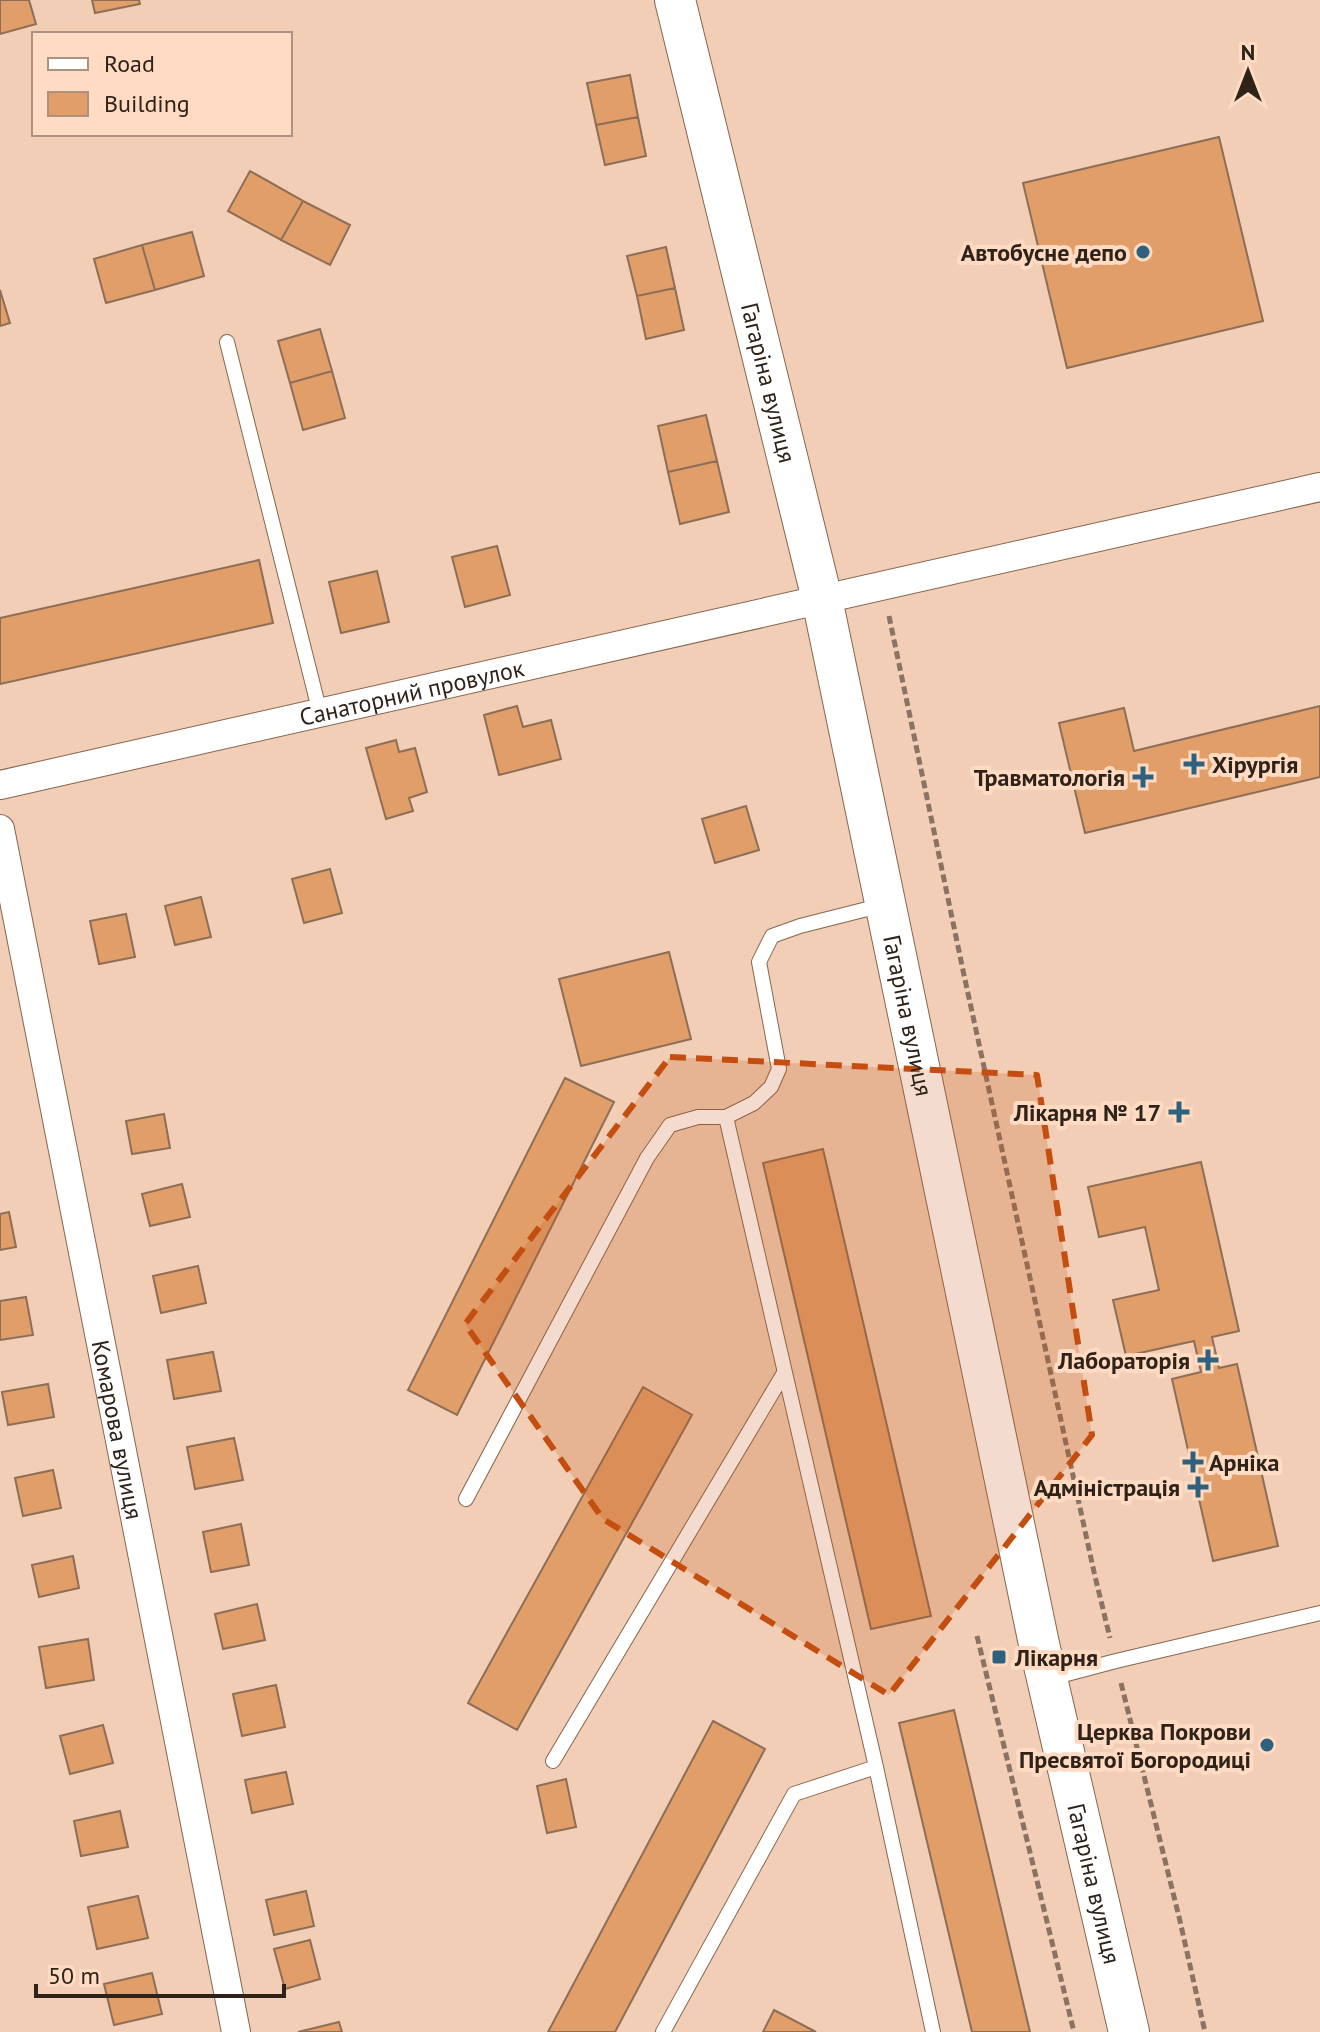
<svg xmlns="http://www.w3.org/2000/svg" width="1320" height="2032" font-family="'PT Sans',sans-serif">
	<rect width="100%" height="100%" fill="#f1ceb5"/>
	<path fill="#e29e69" stroke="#8d6e57" stroke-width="2" d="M0,0H29L36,24L0,34Z
		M92,0H139L140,4L95,13Z
		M630,75L638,117L596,125L587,83Z
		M638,117L646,156L605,165L596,125Z
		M1219,137L1263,321L1067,368L1023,183Z
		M250,171L303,201L281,240L228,211Z
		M303,201L350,225L330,265L281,240Z
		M192,232L204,276L155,290L142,245Z
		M142,245L155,290L106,303L94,259Z
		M666,247L675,288L637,296L627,256Z
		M675,288L684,330L646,339L637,296Z
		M0,290L10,323L0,326Z
		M320,329L332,371L290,383L278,341Z
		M332,371L345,418L303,430L290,383Z
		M706,415L717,461L668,472L658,426Z
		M717,461L729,512L680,524L668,472Z
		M497,546L510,595L465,607L452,557Z
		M259,560L273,623L0,684V618Z
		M377,571L389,622L341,633L329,582Z
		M517,706L523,727L551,720L561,759L499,775L484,715Z
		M1320,706V777L1085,833L1059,723L1124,708L1134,751Z
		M396,740L399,752L415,748L427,792L409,798L413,811L386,819L366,748Z
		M746,806L759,850L715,863L702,819Z
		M330,869L342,913L304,923L292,879Z
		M201,897L211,937L175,945L165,906Z
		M126,914L135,957L99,964L90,921Z
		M669,952L691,1039L581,1066L559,979Z
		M565,1078L614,1102L457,1415L408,1390Z
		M164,1114L170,1148L132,1154L126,1121Z
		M823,1149L931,1616L871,1629L763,1163Z
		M1201,1162L1239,1331L1212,1337L1219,1368L1237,1364L1278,1546L1213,1561L1172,1379L1201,1372L1194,1341L1126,1356L1113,1300L1159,1290L1145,1227L1099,1237L1088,1187Z
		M182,1184L190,1217L150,1226L142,1194Z
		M9,1212L16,1247L0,1250V1214Z
		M198,1266L206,1303L161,1313L153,1276Z
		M26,1297L33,1335L0,1340V1301Z
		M213,1352L221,1391L174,1399L167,1360Z
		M48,1384L54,1417L8,1425L2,1392Z
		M643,1387L692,1415L517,1730L468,1703Z
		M234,1438L243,1480L195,1489L187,1447Z
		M53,1470L61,1508L23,1516L15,1478Z
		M241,1524L249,1565L211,1572L203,1532Z
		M73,1556L79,1588L39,1597L32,1565Z
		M257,1604L265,1640L223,1649L215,1614Z
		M88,1639L94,1680L46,1688L39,1647Z
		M276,1685L285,1727L242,1736L233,1694Z
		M954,1710L1030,2032H972L899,1723Z
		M713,1721L765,1749L615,2032H548Z
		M103,1725L113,1763L70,1774L60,1736Z
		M286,1772L293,1804L252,1813L245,1780Z
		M566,1779L576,1827L547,1833L537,1786Z
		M120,1811L128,1847L81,1856L74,1821Z
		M306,1891L314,1926L274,1935L266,1900Z
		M138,1896L148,1938L97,1949L88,1907Z
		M310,1940L320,1979L285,1989L274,1949Z
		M152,1973L162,2014L114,2025L104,1984Z
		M774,2010L816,2032H763Z
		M339,2022L342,2032H298Z"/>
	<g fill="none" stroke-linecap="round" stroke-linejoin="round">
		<g stroke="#85664f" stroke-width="16">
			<path id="service" d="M227,342L320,713
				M726,1117L754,1103L771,1087L779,1069L759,962L772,936L800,926L883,905
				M466,1499L647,1158L670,1125L698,1117H726L876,1767L933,2032
				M1048,1679L1116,1661L1320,1613
				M553,1761L784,1373
				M663,2032L794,1794L876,1767"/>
		</g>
		<g stroke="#85664f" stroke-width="30">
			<g id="minor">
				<path id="s1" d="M0,785L1320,487"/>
				<path id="s2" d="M0,829L236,2032"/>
			</g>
		</g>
		<g stroke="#85664f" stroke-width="42">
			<g id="secondary">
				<path id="s3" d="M675,0L822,599L1039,1644L1129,2032"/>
			</g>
		</g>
		<path stroke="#8a7362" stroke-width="5" stroke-dasharray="8 4" stroke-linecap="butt" d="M889,616L964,975L1094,1572L1110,1638
			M977,1636L1074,2032
			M1121,1683L1180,1921L1205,2032"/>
		<use href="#service" stroke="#fff" stroke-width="14"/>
		<use href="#minor" stroke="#fff" stroke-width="28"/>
		<use href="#secondary" stroke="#fff" stroke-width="40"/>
	</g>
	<path fill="#c34e0f" fill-opacity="0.2" stroke="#c34e0f" stroke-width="6" stroke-dasharray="16 10" stroke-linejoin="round" d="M670,1057L1037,1075L1092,1435L889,1695L603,1519L465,1324Z"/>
	<g fill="#2f607e" stroke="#fedbc2" stroke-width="3">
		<circle cx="1143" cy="252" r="8"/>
		<path d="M1190 752h8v8h8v8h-8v8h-8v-8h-8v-8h8z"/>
		<path d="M1139 765h8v8h8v8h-8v8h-8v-8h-8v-8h8z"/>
		<path d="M1175 1100h8v8h8v8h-8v8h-8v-8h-8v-8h8z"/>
		<path d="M1204 1348h8v8h8v8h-8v8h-8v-8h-8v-8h8z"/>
		<path d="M1189 1450h8v8h8v8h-8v8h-8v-8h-8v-8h8z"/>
		<path d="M1194 1475h8v8h8v8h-8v8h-8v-8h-8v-8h8z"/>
		<rect x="991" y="1649" width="16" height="16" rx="4"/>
		<circle cx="1267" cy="1745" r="8"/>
	</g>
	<g text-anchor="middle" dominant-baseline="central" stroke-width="8" stroke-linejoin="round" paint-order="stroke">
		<g font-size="24" font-weight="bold" fill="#2f2319" stroke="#fedbc2" text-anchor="end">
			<text x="1127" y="252">Автобусне депо</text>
			<text x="1212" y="764" text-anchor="start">Хірургія</text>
			<text x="1125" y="777">Травматологія</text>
			<text x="1161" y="1112">Лікарня № 17</text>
			<text x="1190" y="1360">Лабораторія</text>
			<text x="1209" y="1462" text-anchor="start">Арніка</text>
			<text x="1180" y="1487">Адміністрація</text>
			<text x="1015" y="1657" text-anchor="start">Лікарня</text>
			<text x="1251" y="1731">Церква Покрови<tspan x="1251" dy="28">Пресвятої Богородиці</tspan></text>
		</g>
		<g font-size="24" fill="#2f2319" stroke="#fedbc2">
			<text stroke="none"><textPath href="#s3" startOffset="394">Гагаріна вулиця</textPath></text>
			<text stroke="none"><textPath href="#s1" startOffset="422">Санаторний провулок</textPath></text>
			<text stroke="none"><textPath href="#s3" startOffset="1042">Гагаріна вулиця</textPath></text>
			<text stroke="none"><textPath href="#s2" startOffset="612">Комарова вулиця</textPath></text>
			<text stroke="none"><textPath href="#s3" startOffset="1930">Гагаріна вулиця</textPath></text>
		</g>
	</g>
	<rect x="32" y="32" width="260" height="104" fill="#fedbc2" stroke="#ab917e" stroke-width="2"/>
	<rect x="48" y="58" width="40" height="12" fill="#ffffff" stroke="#ab917e" stroke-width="2"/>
	<text x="104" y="72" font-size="24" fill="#2f2319">Road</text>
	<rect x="48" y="92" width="40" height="24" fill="#e29e69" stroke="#ab917e" stroke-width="2"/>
	<text x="104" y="112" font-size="24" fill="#2f2319">Building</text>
	<g transform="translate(1248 72)" stroke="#fedbc2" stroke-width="6" paint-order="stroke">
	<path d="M0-6L14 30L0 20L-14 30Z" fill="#2f2319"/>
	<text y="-12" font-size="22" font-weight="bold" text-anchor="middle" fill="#2f2319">N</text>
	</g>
	<path d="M36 1984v12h248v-12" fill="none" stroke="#2f2319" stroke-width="4"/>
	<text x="48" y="1984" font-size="24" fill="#2f2319" stroke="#fedbc2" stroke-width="6" paint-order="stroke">50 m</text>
</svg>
